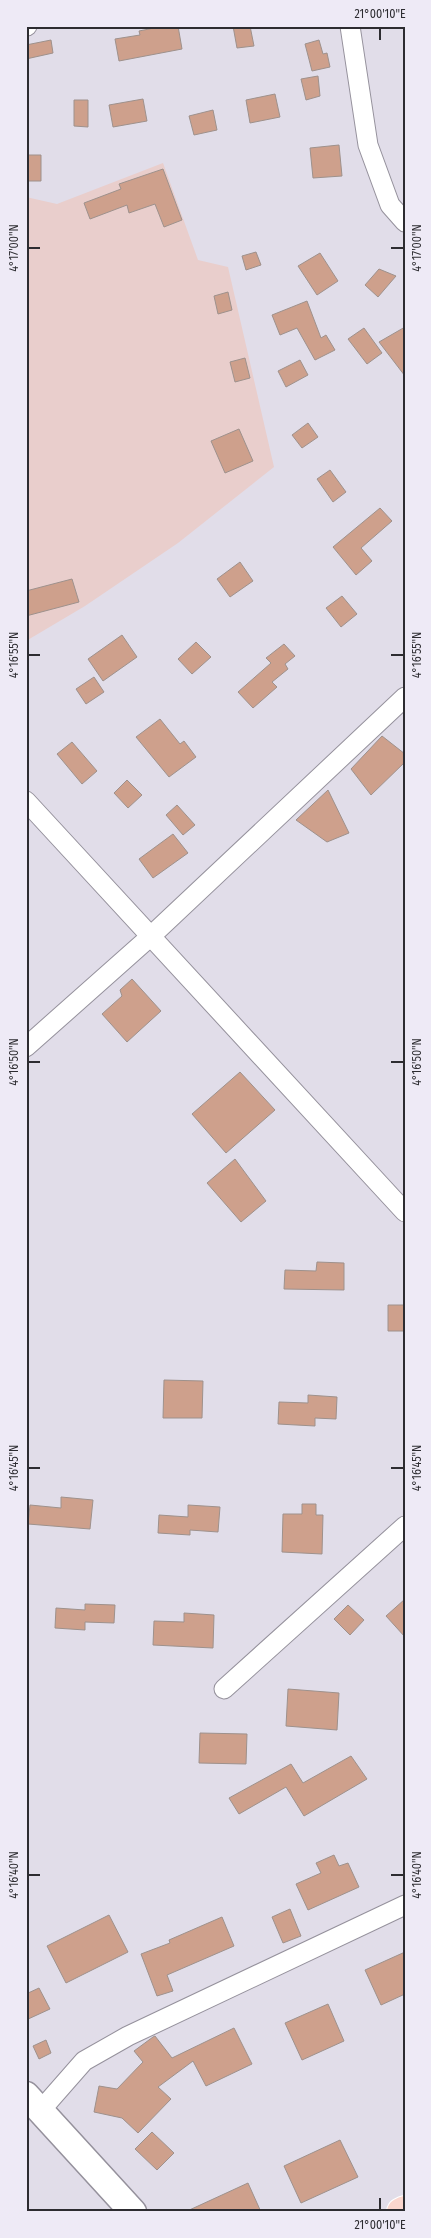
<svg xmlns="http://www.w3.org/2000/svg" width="431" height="2238" font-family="'Fira Sans Condensed',sans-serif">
	<rect width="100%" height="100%" fill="#e1dde9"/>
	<path fill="#e9cecc" d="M163,163L198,260L228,267L274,467L178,543L85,606L26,641V197L57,204Z"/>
	<path fill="#cea08c" stroke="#9e918c" d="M164,26H178L182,49L119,61L115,39L140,35L139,31Z
		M233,26H250L254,46L237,48Z
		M51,40L53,53L26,59V45Z
		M319,40L323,54L327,53L330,67L312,71L305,44Z
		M318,76L320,96L306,100L301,79Z
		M275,94L280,117L250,123L246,100Z
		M143,99L147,121L113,127L109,105Z
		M74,100H88V127L74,126Z
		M213,110L217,130L194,135L189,116Z
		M339,145L342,176L313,178L310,148Z
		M26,155H41V181H26Z
		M163,169L182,220L164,227L155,204L129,213L127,205L90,219L84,203L121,189L119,184Z
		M256,252L261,265L246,270L242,256Z
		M320,253L338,281L317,295L298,266Z
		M379,269L396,276L378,297L365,285Z
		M228,292L232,310L218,314L214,296Z
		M307,301L321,338L326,335L335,350L315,360L297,328L280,335L272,315Z
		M405,327V376L379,342Z
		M364,328L382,353L367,364L348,339Z
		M245,358L250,378L235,382L230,362Z
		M300,360L308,375L286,387L278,371Z
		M308,423L318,437L302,448L292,435Z
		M239,429L253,461L225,473L211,441Z
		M330,470L346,492L333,502L317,479Z
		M380,508L392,521L361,548L372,561L356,575L333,547Z
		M240,562L253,581L230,597L217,579Z
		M72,579L79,602L26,616V591Z
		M342,596L357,614L341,627L326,608Z
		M122,635L137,657L103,681L88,659Z
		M196,642L211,657L192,674L178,659Z
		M284,644L295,656L285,664L288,669L272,682L277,687L253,708L238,692L271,663L266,658Z
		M94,677L104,692L86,704L76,689Z
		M160,719L180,744L184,741L196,757L169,777L136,737Z
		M382,736L405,754V762L371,795L351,769Z
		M72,742L97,771L82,784L57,754Z
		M127,780L142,795L128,808L114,793Z
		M328,790L349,833L327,842L296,820Z
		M177,805L195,825L183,835L166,815Z
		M173,834L188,853L153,878L139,859Z
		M132,979L161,1011L127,1042L102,1014L122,996L120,990Z
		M240,1072L275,1110L226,1153L192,1114Z
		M235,1159L266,1201L241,1222L207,1183Z
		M317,1262L344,1263V1290L284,1289L285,1270L316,1271Z
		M388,1305H405V1331H388Z
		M164,1380L203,1381L202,1418H163Z
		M308,1395L337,1397L336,1419L315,1418V1426L278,1424L279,1402L308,1403Z
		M61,1497L93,1500L90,1529L28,1524L30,1505L61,1508Z
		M302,1504H316V1515H323L322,1554L282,1552L283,1514H302Z
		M188,1505L220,1507L218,1532L190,1530V1535L158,1533L159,1515L188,1517Z
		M405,1599V1637L386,1616Z
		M85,1604L115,1605L114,1623L85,1622V1630L55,1628L56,1608L85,1610Z
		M348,1605L364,1620L350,1635L334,1619Z
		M184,1613L214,1615L213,1648L153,1645L154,1621L184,1622Z
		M288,1689L339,1693L337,1730L286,1726Z
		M200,1733L247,1734L246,1764L199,1763Z
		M351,1756L367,1779L304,1816L286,1787L239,1814L229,1798L291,1764L303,1783Z
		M334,1855L339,1866L348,1863L359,1887L308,1910L296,1884L321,1873L316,1863Z
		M290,1909L301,1936L283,1943L272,1917Z
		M109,1915L128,1952L66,1983L47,1946Z
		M222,1917L234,1946L167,1975L173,1991L157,1996L141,1954L170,1943L169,1940Z
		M405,1952V1994L381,2005L365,1970Z
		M39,1988L50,2009L26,2020V1994Z
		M328,2004L344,2041L302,2060L285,2023Z
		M234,2028L252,2064L206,2086L193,2061L158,2087L171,2099L138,2133L122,2118L94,2112L99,2086L117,2089L143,2062L134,2051L153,2037L155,2036L172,2058Z
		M46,2040L51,2053L39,2059L33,2046Z
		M152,2132L174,2153L157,2170L135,2149Z
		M340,2140L358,2177L301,2203L284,2166Z
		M248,2183L261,2212H185Z"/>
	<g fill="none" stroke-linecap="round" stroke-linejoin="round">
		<g stroke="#95919c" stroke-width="21">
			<path id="street" d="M26,26H27
				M350,26L368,145L390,205L405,222
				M26,801L405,1212
				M26,1047L151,936L405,697
				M224,1689L405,1526
				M41,2110L84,2061L128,2036L405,1905"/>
		</g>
		<g stroke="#95919c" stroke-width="29">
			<path id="secondary" d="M26,2095L133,2212"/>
		</g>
		<g stroke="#fff" stroke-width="30">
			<path id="primary" d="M401,2212L405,2210"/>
		</g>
		<use href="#street" stroke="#fff" stroke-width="19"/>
		<use href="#secondary" stroke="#fff" stroke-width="26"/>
		<use href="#primary" stroke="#fbd6ce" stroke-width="28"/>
	</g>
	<path fill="none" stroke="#2d2c31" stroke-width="2" d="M380,28V40M28,248H40M391,248H404M28,655H40M391,655H404M28,1062H40M391,1062H404M28,1468H40M391,1468H404M28,1875H40M391,1875H404M380,2198V2210"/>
	<rect width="431" height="2238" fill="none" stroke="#eeeaf6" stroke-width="55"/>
	<rect x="28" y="28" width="376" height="2182" fill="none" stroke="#2d2c31" stroke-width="2"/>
	<g font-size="12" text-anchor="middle" fill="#2d2c31">
		<text x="380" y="18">21°00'10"E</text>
		<text transform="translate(14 248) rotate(-90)" y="4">4°17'00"N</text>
		<text transform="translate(417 248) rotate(-90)" y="4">4°17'00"N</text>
		<text transform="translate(14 655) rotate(-90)" y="4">4°16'55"N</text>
		<text transform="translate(417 655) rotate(-90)" y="4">4°16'55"N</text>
		<text transform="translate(14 1062) rotate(-90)" y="4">4°16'50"N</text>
		<text transform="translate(417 1062) rotate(-90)" y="4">4°16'50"N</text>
		<text transform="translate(14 1468) rotate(-90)" y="4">4°16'45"N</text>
		<text transform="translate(417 1468) rotate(-90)" y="4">4°16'45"N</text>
		<text transform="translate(14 1875) rotate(-90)" y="4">4°16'40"N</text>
		<text transform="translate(417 1875) rotate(-90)" y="4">4°16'40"N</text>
		<text x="380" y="2229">21°00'10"E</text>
	</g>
</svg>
